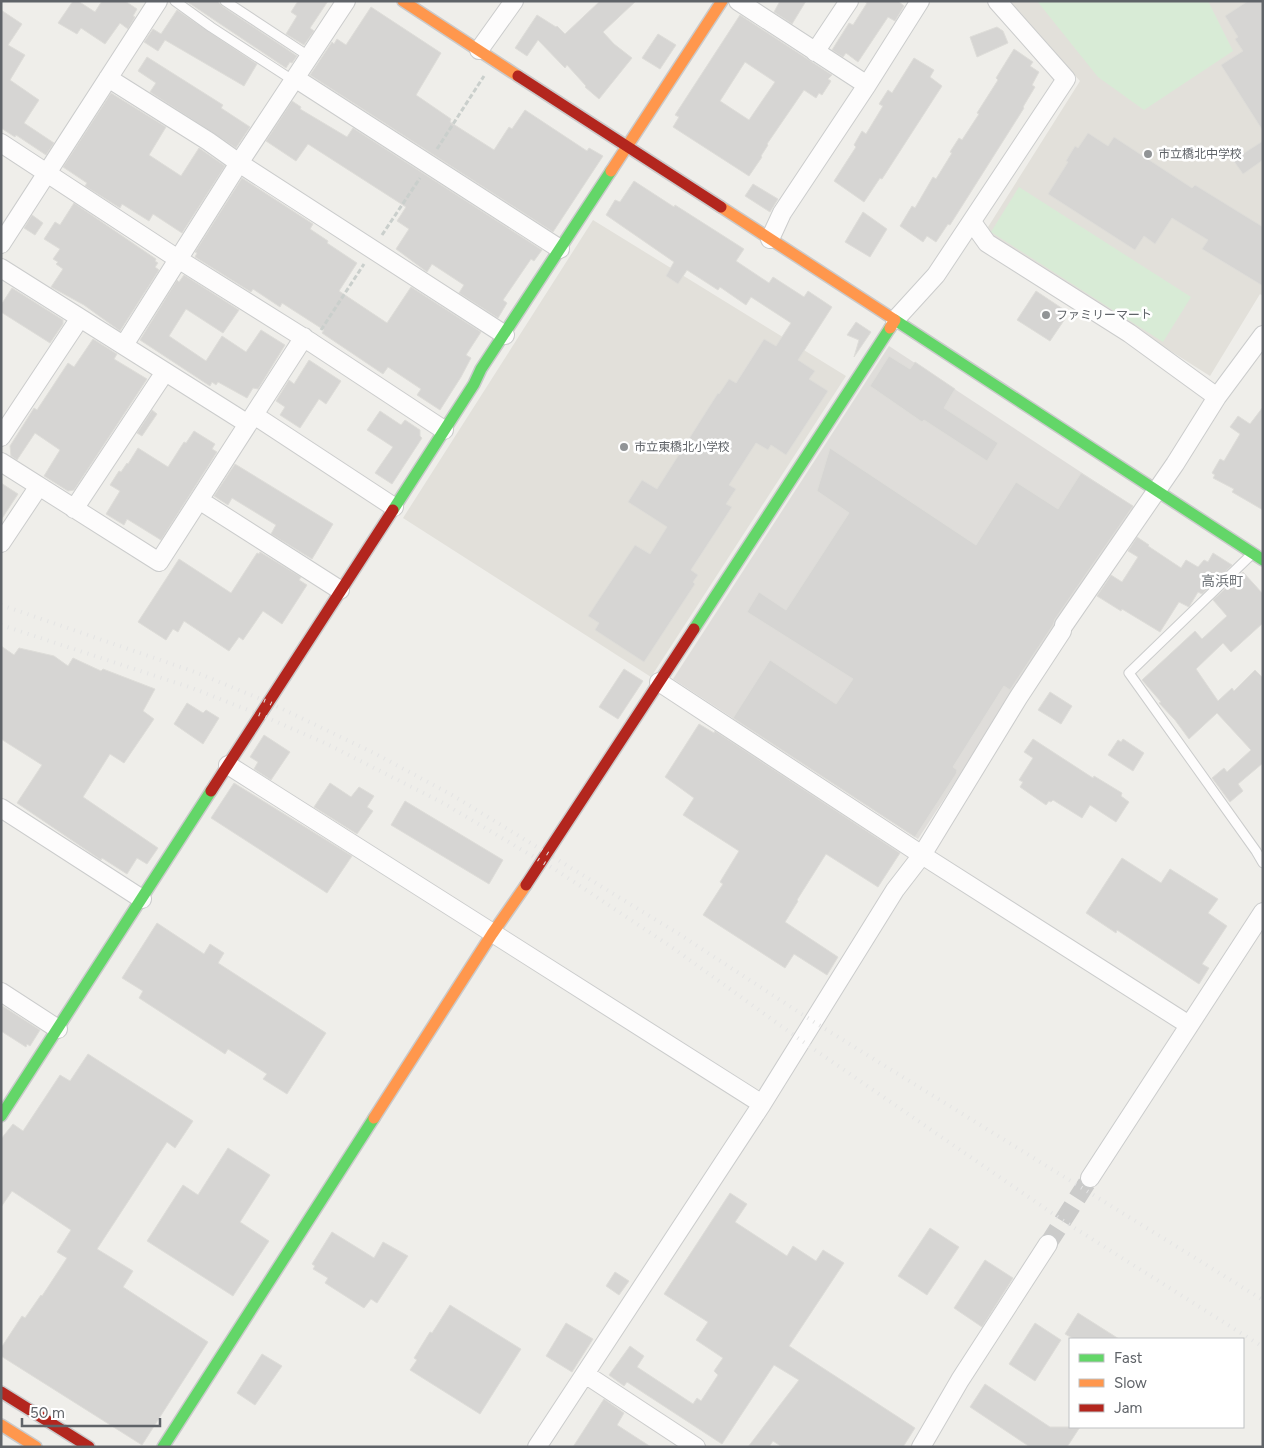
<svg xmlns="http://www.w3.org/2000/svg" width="1264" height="1448" font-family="Figtree,'Noto Sans JP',sans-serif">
	<rect width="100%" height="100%" fill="#efeeea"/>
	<path fill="#dfddda" d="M889,346L1134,507L918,839L673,679Z"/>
	<path fill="#e2e0da" d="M1006,1H1263V296L1260,294L1210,376L991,237L988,227L1080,81Z
		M593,220L846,376L651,677L403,518Z"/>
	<path fill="#d8ebd6" d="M1037,1H1208L1233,51L1144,110L1098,77Z
		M1019,187L1191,297L1163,342L991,232Z"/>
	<path fill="#d6d5d3" stroke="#deddd9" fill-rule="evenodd" d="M73,1H78L95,12L102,1H125L137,9L133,16L135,17L128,29L120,23L105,44L81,28L77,34L58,23Z
		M186,1H217L222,6L297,56L292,63L290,62L286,68Z
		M298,1H328L310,28L314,31L304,45L286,34L297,16L291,12Z
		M600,1H636L603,32L614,44L632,58L599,99L585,87L586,86L567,65L565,68L538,40L527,56L515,48L537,15L556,27L557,26L565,34Z
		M780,1H806L792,24L774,12Z
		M864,1H898L904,6L895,21L888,17L858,62L846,53L843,57L832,50L849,23L853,25L867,3Z
		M1248,1H1263V131L1221,65L1243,51L1235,39L1238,37L1225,16Z
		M371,7L441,53L416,95L451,119L450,122L494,150L509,127L512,129L525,110L587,151L589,148L603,156L553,232L310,75L332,42L334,44L337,39L346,45Z
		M1,10L22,24L8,45L25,55L10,80L39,100L24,123L54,143L46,155L16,135L15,137L1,128Z
		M177,10L257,64L244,86L165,40L158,51L144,42L153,29L161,34Z
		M740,15L832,75L828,79L831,81L822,95L819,93L816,98L804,90L767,144L768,145L761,156L762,157L749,176L673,127L679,117L675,115ZM745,62L775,82L749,120L720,101Z
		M997,27L1003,31L1008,43L977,57L970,37Z
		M658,34L676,45L660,69L642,58Z
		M1014,49L1033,62L1030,66L1039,72L1032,85L1035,87L1023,107L1024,108L950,225L948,224L936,242L927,236L923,242L900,226L912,206L915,208L933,177L936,179L952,153L950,152L959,138L962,140L979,114L977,113L998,80L996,78Z
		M147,57L223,105L221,108L250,127L236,148L150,92L156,83L138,71Z
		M914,58L934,70L930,77L942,86L882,179L880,178L864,202L834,181L856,147L854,145L862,131L866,134L883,106L879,104L888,90L892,93Z
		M111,93L166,127L149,155L181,176L199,148L225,166L182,233L153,214L149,221L122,204L120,208L85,186L87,183L63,167Z
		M292,101L301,107L300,109L347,137L353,128L542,250L534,261L531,259L503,300L507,303L498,318L459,293L464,285L432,264L427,272L396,249L409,229L397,221L406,207L308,144L296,161L266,141Z
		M1088,133L1108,146L1114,137L1192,188L1195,185L1263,227V286L1202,249L1208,240L1172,218L1155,244L1144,236L1135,250L1048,194L1068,162L1066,161L1075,146L1078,148Z
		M1263,141V160L1243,174L1233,160Z
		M242,178L313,224L310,229L328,241L327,243L357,263L339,291L387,323L411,287L481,332L466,355L471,358L461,377L440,410L417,395L421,389L388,367L383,374L322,333L324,330L282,303L280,307L253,289L251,292L195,257L197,253L195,252Z
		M634,181L674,207L675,205L744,249L736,261L769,283L773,277L804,297L808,291L832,307L798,360L815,371L809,379L828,391L786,455L771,445L768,450L756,443L729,485L736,489L726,504L732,507L691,570L698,575L693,582L695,584L644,662L595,630L599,623L588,616L635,545L650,554L667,527L628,502L642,480L657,489L718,393L719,394L729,379L736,383L764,339L776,346L791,323L751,297L746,305L720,287L718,290L687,270L678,284L666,276L674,262L606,215L615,200L620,202Z
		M753,184L778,199L770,212L745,196Z
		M74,203L156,259L155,261L158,263L155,267L159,270L120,331L84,305L51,287L63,269L56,264L58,262L53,259L60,249L44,239L55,222L60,225Z
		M863,212L887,229L870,257L845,242Z
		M32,215L43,223L35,235L24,228Z
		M184,275L239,310L223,333L186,309L169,336L206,361L222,336L246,352L261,330L285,345L258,389L253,388L247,398L218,382L216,385L212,382L210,386L140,340L177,280L179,282Z
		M12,288L63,320V324L50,343L1,312V305Z
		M1036,291L1069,313L1050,341L1017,320Z
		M856,322L871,332L854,357L859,340L847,335Z
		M93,339L117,354L114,359L147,379L74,490L68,491L44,476L60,450L35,433L17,460L11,456L10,446L34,408L37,410L68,363L74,367Z
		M889,356L910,369L915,362L955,389L944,408L998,443L987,461L924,420L922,422L870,386Z
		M309,360L341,381L326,404L319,399L300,428L280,415L285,407L276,401L289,380L294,384Z
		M1263,407V510L1232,492L1234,489L1213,478L1215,475L1212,473L1220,459L1224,461L1240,434L1230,427L1238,416L1250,424Z
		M152,410L157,414L142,436L137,433Z
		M380,411L401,425L405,420L420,430V436L422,438L392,484L375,473L393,447L367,430Z
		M194,431L215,444L212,449L217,452L161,540L127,519L124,525L106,514L120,491L110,485L119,471L121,472L127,463L128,464L138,448L168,467L184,442L186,443Z
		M830,448L976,545L1016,482L1058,509L1081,473L1133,506L1055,619L1053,625L1010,690L1004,686L953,767L957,770L956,774L915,837L733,718L770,660L836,704L853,679L747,612L759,592L786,610L849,513L817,491Z
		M235,464L333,524L312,559L271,534L276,525L232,498L228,505L214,496Z
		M1,483L18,494L1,520Z
		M1137,537L1149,545L1148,546L1181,568L1186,560L1198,567L1204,560L1208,562L1213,553L1232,565L1202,594L1198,592L1189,607L1179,602L1160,632L1122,609L1121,611L1097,596L1111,575L1122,582L1138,557L1128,551Z
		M260,552L301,577L299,580L307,585L282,624L263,611L243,640L239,637L229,651L184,621L178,632L173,629L166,640L138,622L179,559L231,593L257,553L259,554Z
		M1243,572L1263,594V623L1231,652L1223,643L1196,669L1218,701L1232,688L1234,691L1255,670L1263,678V763L1238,784L1243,791L1230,802L1212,778L1224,768L1227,772L1251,750L1217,713L1189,739L1175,720L1159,703L1161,702L1142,680L1195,631L1202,639L1227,616L1213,600Z
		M1,646L14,655L19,648L54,656L68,666L73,658L101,671L103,669L155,689L143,711L154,719L124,763L110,754L83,797L158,848L147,864L137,858L127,874L102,858L101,860L17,803L42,765L1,739Z
		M624,669L643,681L618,719L599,707Z
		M1050,692L1072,706L1061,724L1038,710Z
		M187,703L203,713L206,710L219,718L203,744L174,724Z
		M699,724L714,733L715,731L900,853L878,887L826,854L797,900L798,901L785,922L838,957L827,975L794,954L785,968L703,915L723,884L720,882L739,851L683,815L694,798L665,777Z
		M264,735L290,752L271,780L254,769L258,762L250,757Z
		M1033,739L1093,778L1094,776L1122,793L1121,796L1129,802L1116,822L1090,805L1082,818L1053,800L1051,802L1049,801L1046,805L1020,787L1023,782L1019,780L1033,758L1024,752Z
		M1123,739L1144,753L1133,771L1108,755L1118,740L1121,742Z
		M234,783L352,856L327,893L211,818Z
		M330,783L351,797L359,787L374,796L367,807L373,811L357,834L314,807Z
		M405,801L503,860L489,884L391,825Z
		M1122,858L1161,883L1170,869L1218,899L1208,913L1227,926L1202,964L1209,968L1199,984L1117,930L1116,933L1086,913Z
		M157,923L204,954L210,944L224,953L218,963L326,1033L287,1094L263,1079L267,1074L228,1049L225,1054L139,998L143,991L122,978Z
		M1,1005L40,1030L30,1046L27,1044L26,1047L1,1031Z
		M88,1054L193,1121L175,1148L167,1142L97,1249L133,1271L123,1287L208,1342L142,1445L1,1356V1348L22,1316L25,1318L41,1295L42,1296L67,1258L57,1252L71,1230L12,1191L1,1207V1139L13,1124L23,1131L60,1075L70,1081Z
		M228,1148L270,1175L240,1222L269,1241L233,1296L147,1241L183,1185L198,1195Z
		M730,1193L747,1204L735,1222L787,1256L793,1246L816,1261L823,1250L844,1263L789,1346L915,1428L903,1447H782L773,1441L769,1447H748L799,1380L774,1365L722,1444L627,1382L624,1386L609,1375L630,1346L644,1356L637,1367L693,1404L697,1398L701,1401L718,1375L714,1371L723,1358L696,1340L708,1322L664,1294Z
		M930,1228L959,1247L927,1295L898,1276Z
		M332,1232L374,1258L383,1242L408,1256L377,1303L371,1299L364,1308L325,1283L328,1278L313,1269L315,1266L312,1264Z
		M985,1260L1013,1278L982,1327L954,1308Z
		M615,1272L629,1281L619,1295L606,1286Z
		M450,1305L521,1349L480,1414L410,1370L417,1360L414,1358L430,1332L432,1333Z
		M1078,1313L1119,1339H1074L1065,1334Z
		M566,1323L593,1339L572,1372L546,1356Z
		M1035,1323L1061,1340L1035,1381L1009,1364Z
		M262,1354L282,1366L255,1405L237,1393Z
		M985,1384L1050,1427H1080L1067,1447H1030L970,1407Z
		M604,1399L624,1413L617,1425L651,1447H573Z"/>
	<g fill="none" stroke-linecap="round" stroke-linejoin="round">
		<path stroke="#cbcbca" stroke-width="18" stroke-dasharray="18 9" stroke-linecap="butt" d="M1048,1244L1090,1178"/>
		<g stroke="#cbcccc" stroke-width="11">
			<path id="lane" d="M175,1L211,27L294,81
				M225,1L310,57
				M1252,554L1129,673L1256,851L1263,863"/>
		</g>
		<g stroke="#cbcccc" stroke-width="20">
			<path id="street" d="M738,1L867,85
				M479,50L514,1
				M815,52L849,1
				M108,78L208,141L239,163L505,335
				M295,78L560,249
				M1,143L178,259L312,343L444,430
				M972,222L987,243L1129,333L1217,397L1175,464L1064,625
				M770,239L782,213L867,85L920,1
				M1,244L158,1
				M1,268L248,424
				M895,320L936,275L1066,79L997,1
				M124,345L239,163L346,1
				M1217,397L1263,335
				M254,415L394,507
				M1,437L80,318
				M1,462L159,562L304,337
				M199,500L340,590
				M74,509L165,372
				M1,543L39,486
				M659,682L922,855L1189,1025
				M228,765L762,1104
				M1,808L142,899
				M1,992L58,1029
				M1090,1178L1263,912
				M585,1374L696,1447
				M537,1447L762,1104L895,890L922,855L1018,698L1062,631
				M921,1447L960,1380L1048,1244"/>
		</g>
		<g stroke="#cacacb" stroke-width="14">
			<path id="fast" d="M895,320L1263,560
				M393,510L474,384L481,369L611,171
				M694,629L890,328
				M1,1116L211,791
				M163,1447L374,1118"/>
		</g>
		<g stroke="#cacacb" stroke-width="14">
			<path id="slow" d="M403,1L518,76
				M611,171L722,1
				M721,207L895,320L890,328
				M374,1118L492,934L526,885
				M1,1425L36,1447"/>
		</g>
		<g stroke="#cacacb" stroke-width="14">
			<path id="jam" d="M518,76L721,207
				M211,791L393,510
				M526,885L694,629
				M1,1392L89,1447"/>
		</g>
		<path stroke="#cacfcc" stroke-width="3" stroke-dasharray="5 2.5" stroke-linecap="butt" d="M437,149L484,76
			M382,235L420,178
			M321,330L364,264"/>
		<use href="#lane" stroke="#fdfcfc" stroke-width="9"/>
		<use href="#street" stroke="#fdfcfc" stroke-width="18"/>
		<use href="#fast" stroke="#63d668" stroke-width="11"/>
		<use href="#slow" stroke="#ff974d" stroke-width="11"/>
		<use href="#jam" stroke="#b3261e" stroke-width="11"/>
		<path stroke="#e4e4e4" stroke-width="4" stroke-dasharray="1 6" stroke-linecap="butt" d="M1,605L195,672L268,702L376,754L452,795L679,934L814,1022L1263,1300
			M1,625L192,688L261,715L327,744L443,803L556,870L673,948L802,1041L1062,1220L1263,1347"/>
	</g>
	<g fill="#919496" stroke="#fff" stroke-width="2">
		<circle cx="1148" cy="154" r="5"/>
		<circle cx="1046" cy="315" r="5"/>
		<circle cx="624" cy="447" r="5"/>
	</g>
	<g text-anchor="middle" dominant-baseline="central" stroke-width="5" stroke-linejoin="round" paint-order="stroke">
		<g font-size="12" fill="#5f6368" stroke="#fff" text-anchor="start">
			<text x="1158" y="154">市立橋北中学校</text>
			<text x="1056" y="315">ファミリーマート</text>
			<text x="634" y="447">市立東橋北小学校</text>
		</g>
		<g font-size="14" fill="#70757a" stroke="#fff">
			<text x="1222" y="581">高浜町</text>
		</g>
	</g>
	<rect width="1264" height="1448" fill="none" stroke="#5f6368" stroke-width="5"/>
	<rect x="1069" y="1338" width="175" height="90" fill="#ffffff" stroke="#bfc1c3"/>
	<rect x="1079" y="1354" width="25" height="8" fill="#63d668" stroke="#bfc1c3"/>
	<text x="1114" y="1363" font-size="15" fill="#5f6368">Fast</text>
	<rect x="1079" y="1379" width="25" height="8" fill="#ff974d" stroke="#bfc1c3"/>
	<text x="1114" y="1388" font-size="15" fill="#5f6368">Slow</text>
	<rect x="1079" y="1404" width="25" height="8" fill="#b3261e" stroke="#bfc1c3"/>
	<text x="1114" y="1413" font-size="15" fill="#5f6368">Jam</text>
	<path d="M22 1418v8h138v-8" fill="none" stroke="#5f6368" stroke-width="2.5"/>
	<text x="30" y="1418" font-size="15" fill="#5f6368" stroke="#ffffff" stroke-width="4" paint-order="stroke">50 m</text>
</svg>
